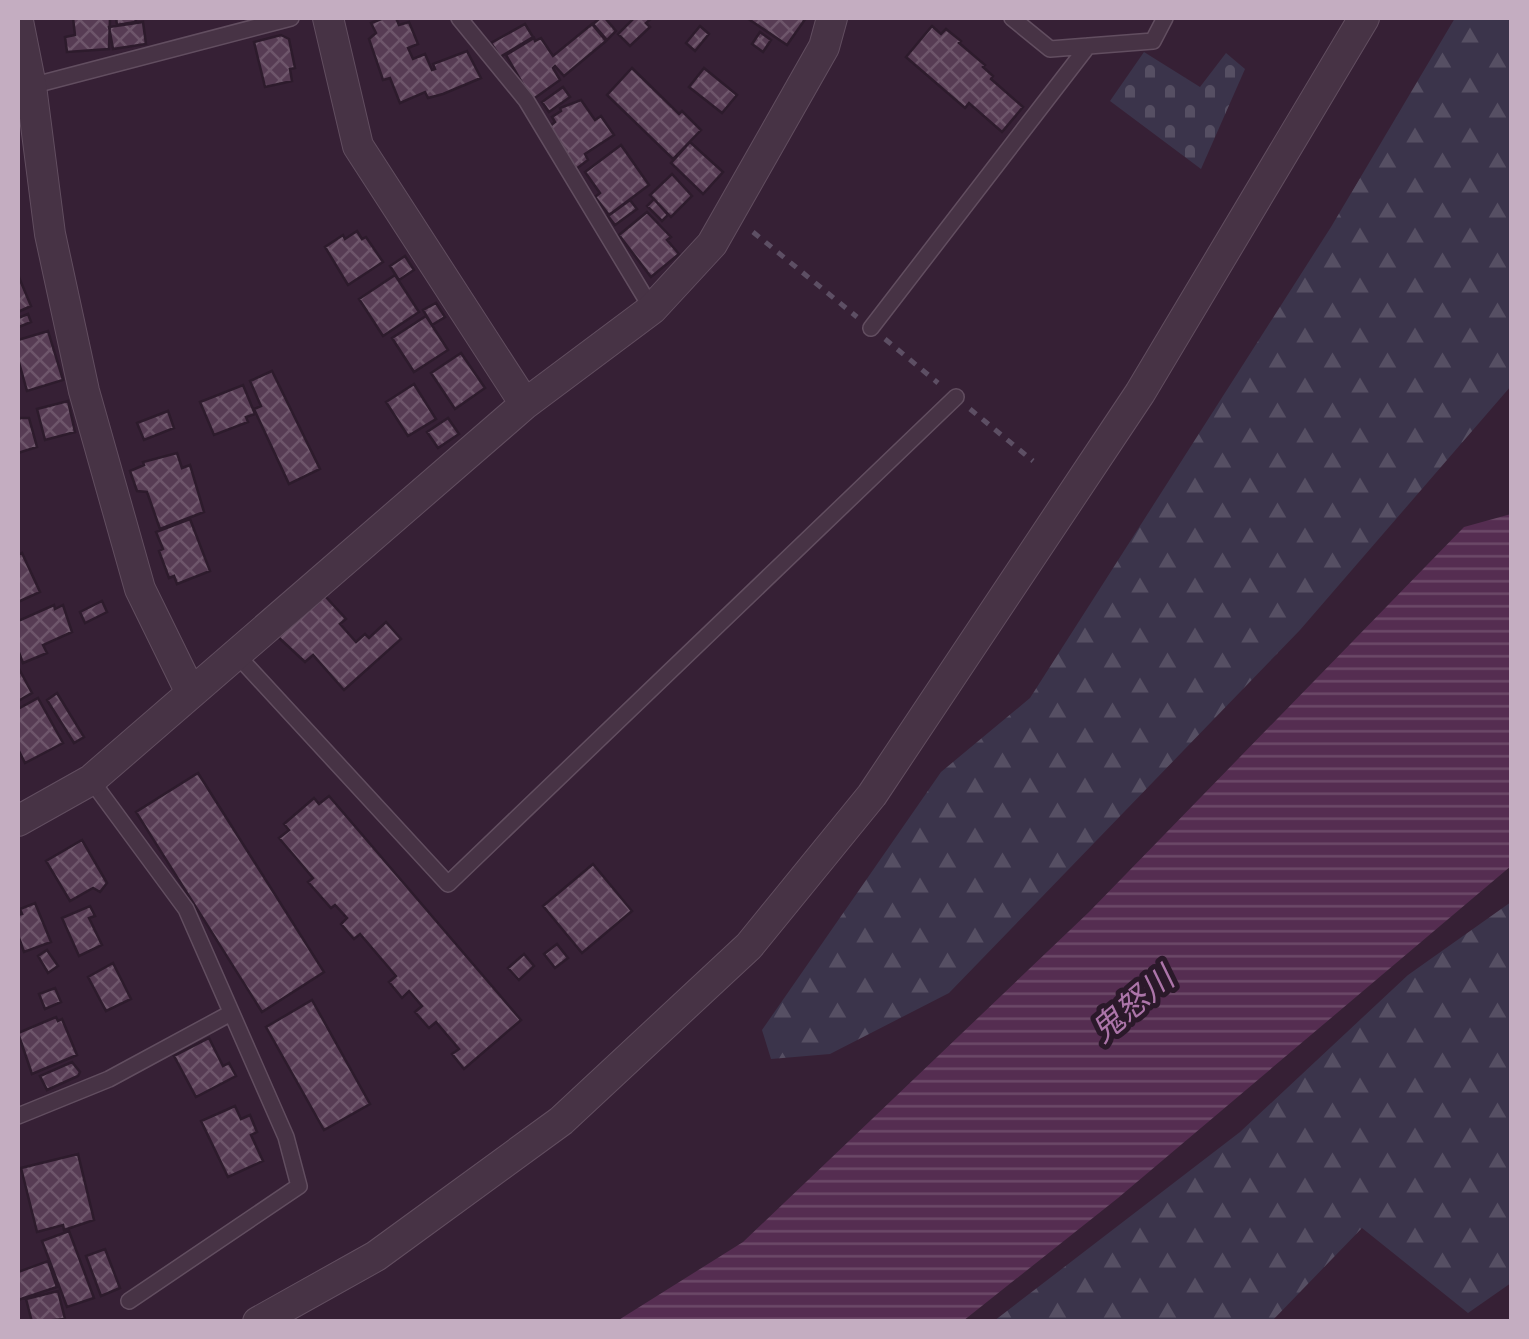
<svg xmlns="http://www.w3.org/2000/svg" width="1529" height="1339" font-family="Cabin,'Noto Sans JP',sans-serif">
	<defs>
		<pattern id="forest-firs" width="22" height="20" patternUnits="userSpaceOnUse" patternTransform="scale(2.5)"><rect width="22" height="20" fill="#3b344b"/><path d="M5 1l3.5 6h-7zM16 11l3.5 6h-7z" fill="#564f63"/></pattern>
		<pattern id="cemetery-stones" width="16" height="16" patternUnits="userSpaceOnUse" patternTransform="scale(2.5)"><rect width="16" height="16" fill="#3b344b"/><path d="M2 7V4a2 2 0 0 1 4 0v3zM10 15v-3a2 2 0 0 1 4 0v3z" fill="#564f63"/></pattern>
		<pattern id="water-rules" width="6" height="5" patternUnits="userSpaceOnUse" patternTransform="scale(2.5)"><rect width="6" height="5" fill="#552d51"/><path d="M0 2.5h6" fill="none" stroke="#6c4968"/></pattern>
		<pattern id="building-cross-hatch" width="8" height="8" patternUnits="userSpaceOnUse" patternTransform="scale(2.5)"><rect width="8" height="8" fill="#573c54"/><path d="M0 0l8 8M0 8l8-8" fill="none" stroke="#6e566b"/></pattern>
	</defs>
	<rect width="100%" height="100%" fill="#362035"/>
	<path fill="url(#forest-firs)" d="M1455,18H1511V386L1300,630L949,993L830,1054L771,1059L762,1030L941,772L1030,698L1331,227Z
		M1511,902V1283L1468,1313L1362,1228L1272,1321H994L1240,1132L1408,975Z"/>
	<path fill="url(#cemetery-stones)" d="M1144,52L1200,87L1226,53L1245,69L1201,169L1110,101Z"/>
	<path fill="url(#water-rules)" d="M1511,514V866L1118,1198L963,1321H617L743,1242L1089,912L1464,527Z"/>
	<path fill="url(#building-cross-hatch)" stroke="#2d1b2c" stroke-width="2.5" d="M73,18H110L109,49L67,52L65,37L75,35Z
		M116,18H137L135,22L117,25Z
		M384,18H396L399,25L409,22L418,44L408,48L413,59L425,54L432,70L435,69L433,64L467,51L481,78L443,94L428,98L425,92L400,103L390,78L383,80L369,39L376,33L371,23Z
		M600,18H605L616,31L607,40L593,24Z
		M634,18H652L646,23L650,27L630,46L618,34Z
		M747,18H806L787,45Z
		M143,22L146,44L113,49L109,27Z
		M525,24L533,37L500,57L491,43Z
		M592,24L606,41L564,76L555,66L553,68L560,80L532,100L506,55L534,38L535,41L541,38L553,56Z
		M700,26L709,34L695,51L686,43Z
		M932,26L941,34L946,29L961,41L959,43L985,65L983,67L993,76L991,79L1023,107L1002,132L969,103L965,108L906,57Z
		M760,32L771,40L763,52L752,44Z
		M281,35L289,39L295,68L290,69L292,81L265,87L254,42Z
		M632,68L679,114L682,111L701,130L673,159L607,95Z
		M704,68L737,95L722,113L689,87Z
		M563,87L570,97L549,112L542,102Z
		M581,100L595,120L601,116L614,135L585,154L588,160L576,169L550,126L555,122L552,117L561,111L560,108Z
		M690,142L723,172L703,194L671,163Z
		M621,145L649,185L609,215L595,197L600,193L585,172Z
		M672,174L692,196L671,217L650,195Z
		M654,199L668,215L662,221L647,206Z
		M630,200L637,209L615,225L608,216Z
		M647,212L671,237L667,240L679,254L651,277L619,235Z
		M357,231L362,239L366,237L383,262L348,285L325,247L343,235L345,239Z
		M405,256L414,270L399,280L390,266Z
		M18,275L31,306L18,312Z
		M395,275L419,312L383,336L359,299Z
		M436,303L445,317L432,325L423,310Z
		M28,314L31,322L19,327L18,318Z
		M426,316L448,350L414,372L392,338Z
		M48,331L63,380L27,391L18,359V340Z
		M461,353L485,388L455,409L431,373Z
		M272,371L320,469L289,484L254,409L261,406L250,381Z
		M414,384L436,419L408,436L386,402Z
		M243,385L255,414L246,417L248,422L214,435L200,402Z
		M68,401L75,432L45,440L37,409Z
		M168,411L174,428L144,440L137,423Z
		M21,418H29L37,447L18,453V419Z
		M448,418L459,434L438,448L427,432Z
		M177,453L182,468L190,465L204,512L160,529L147,492L137,491L130,471L144,465L143,462Z
		M190,519L210,571L177,584L174,576L169,578L159,551L163,549L156,532Z
		M22,553L40,592L18,602V555Z
		M325,596L346,619L340,624L356,642L365,634L369,638L386,622L401,639L344,690L313,655L305,662L276,635Z
		M102,601L107,612L85,623L80,612Z
		M54,605L55,609L63,605L72,632L43,645L47,653L23,663L18,650V621Z
		M18,667L32,693L18,701Z
		M57,693L84,737L74,743L47,700Z
		M38,698L63,743L25,763L18,749V709Z
		M198,773L324,972L262,1012L136,812Z
		M329,796L521,1020L464,1069L452,1054L459,1049L436,1022L429,1028L415,1012L422,1006L409,991L402,998L389,982L396,976L360,934L354,939L341,924L347,918L335,905L331,908L308,882L313,878L279,838L289,830L284,824L314,798L319,804Z
		M82,840L107,883L100,892L93,888L70,901L46,861Z
		M593,864L632,911L582,953L543,906Z
		M35,903L51,942L24,952L18,935V915L22,914L20,909Z
		M90,906L95,916L89,918L102,945L79,956L62,918Z
		M557,944L568,958L555,968L544,954Z
		M47,950L58,966L48,973L38,956Z
		M524,954L534,966L519,980L508,968Z
		M113,963L131,999L106,1011L88,977Z
		M55,988L61,1002L45,1009L39,994Z
		M312,1000L370,1104L324,1130L266,1027Z
		M56,1017L58,1021L62,1019L77,1055L32,1074L18,1033Z
		M209,1038L223,1066L229,1063L236,1076L196,1097L174,1056Z
		M72,1062L80,1072L78,1076L47,1090L40,1076Z
		M235,1106L241,1119L250,1115L257,1132L251,1135L263,1161L228,1177L201,1121Z
		M78,1154L94,1220L64,1230L63,1225L37,1232L21,1168Z
		M69,1231L94,1298L67,1307L42,1241Z
		M105,1249L120,1288L101,1296L86,1256Z
		M48,1261L57,1287L18,1300V1272Z
		M58,1291L65,1319L32,1322L26,1299Z"/>
	<g fill="none" stroke-linecap="round" stroke-linejoin="round">
		<g stroke="#624e60" stroke-width="18">
			<path id="service" d="M459,18L526,100L652,309
				M1012,18L1050,49L1153,41L1165,18
				M31,86L291,18
				M871,328L1088,46
				M236,654L448,884L956,397
				M91,780L186,909L286,1137L299,1186L129,1301
				M18,1116L109,1079L231,1013"/>
		</g>
		<g stroke="#624e60" stroke-width="32">
			<path id="minor" d="M328,18L358,146L525,404
				M18,21L31,86L50,234L84,391L140,589L191,693
				M18,821L91,780L525,404L652,309L712,244L824,47L832,18
				M258,1322L376,1256L561,1121L749,946L872,795L1140,393L1364,18"/>
		</g>
		<path stroke="#5d4f64" stroke-width="5" stroke-dasharray="8 8" stroke-linecap="butt" d="M753,232L857,317
			M885,339L938,383
			M970,409L1033,461"/>
		<use href="#service" stroke="#473345" stroke-width="15"/>
		<use href="#minor" stroke="#473345" stroke-width="30"/>
	</g>
	<g text-anchor="middle" dominant-baseline="central" stroke-width="10" stroke-linejoin="round" paint-order="stroke">
		<g font-size="32" font-style="italic" fill="#ac75a9" stroke="#2b192a">
			<text transform="translate(1132 1004) rotate(-40)">鬼怒川</text>
		</g>
	</g>
	<rect width="1529" height="1339" fill="none" stroke="#c4adc1" stroke-width="40"/>
</svg>
